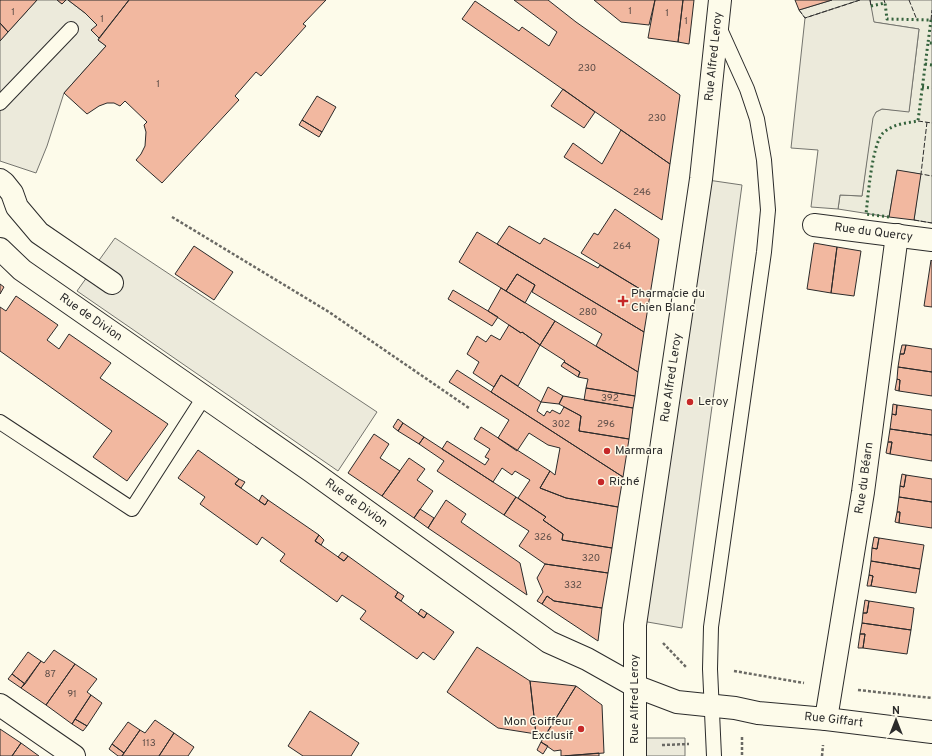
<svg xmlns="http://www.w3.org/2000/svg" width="932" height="756" font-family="Overpass,sans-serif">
	<rect width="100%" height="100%" fill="#fdfbea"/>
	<path fill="#ecebdb" stroke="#74746e" d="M832,0H860L805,18L799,10Z
		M870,0H932V223L914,220L920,174L897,171L889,217L838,209L840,195L862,196L872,118L876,112L882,109L909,111L919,29L873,22Z"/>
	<path fill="#eceadb" stroke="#74746e" d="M37,0H57L62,4L66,0H68L85,13L97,25L92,30L99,38L98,40L106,46L64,93L47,146L36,173L0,161V41Z
		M860,0H870L874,22L919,29L909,112L882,109L876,112L873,118L862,196L840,195L838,209L811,207L818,150L791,148L805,18Z
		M701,179L742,185L682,628L636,620Z
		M115,238L377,412L338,471L77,291Z
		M635,738H685V756H635Z"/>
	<path fill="#f2b8a0" stroke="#2b2b2b" d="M0,0H37L8,32L0,23Z
		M57,0H66L62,4Z
		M68,0H129L99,38L91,30L97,25L85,13Z
		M129,0H326L303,24L306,26L261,76L256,72L235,96L239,100L162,183L136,160L141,154L145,146L146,132L144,125L147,122L125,101L120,106L114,103H107L99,106L87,114L64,93L106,46L98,40Z
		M514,0H548L576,22L680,95L670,164L462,19L475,1L519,31L522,27L549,46L557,32Z
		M594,0H655L649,25L621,22Z
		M655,0H683L678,42L648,38Z
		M683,0H694L689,44L678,42Z
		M795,0H832L799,10Z
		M0,23L8,32L0,41Z
		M563,89L595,112L584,128L551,106Z
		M317,96L336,107L322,132L302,120Z
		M302,120L322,132L319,137L299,125Z
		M621,130L670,164L662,220L564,157L573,143L602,164Z
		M897,170L921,174L914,220L889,217Z
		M615,209L659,239L650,295L581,253L594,233L598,235Z
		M509,226L540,244L544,238L598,268L600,265L650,295L644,332L497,244Z
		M477,232L644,332L638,372L596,346L602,334L532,292L535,285L517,274L506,291L459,262Z
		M814,243L837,247L831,293L807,289Z
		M194,246L233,272L214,300L175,274Z
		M837,247L861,251L854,296L831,293Z
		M931,260L932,261V307L924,306Z
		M517,274L535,285L525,303L506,291Z
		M0,284L4,287L0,294Z
		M501,288L555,321L540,345L522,332L521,333L488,311Z
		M453,290L498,317L492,326L448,299Z
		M16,296L58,325L47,340L59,349L69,334L111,363L100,378L168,424L127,481L93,457L112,431L0,351V307L6,311Z
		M555,321L638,372L635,396L586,388L588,379L578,377L580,372L564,362L565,361L540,345Z
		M509,325L521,333L522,332L540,345L518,386L501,375L494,387L473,373L479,362L467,354L477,336L486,342L491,335L500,340Z
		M902,345H906L904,354H900Z
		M906,345L932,349V372L898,367L900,354H904Z
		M564,362L580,372L578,377L561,366Z
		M898,367L932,372V396L899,391L900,380L897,379Z
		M457,370L623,477L618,507L566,498L540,488L550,471L555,475L560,448L548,445L529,433L517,451L498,438L509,420L449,382Z
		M501,375L541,402L537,411L544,416L547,411L550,413L552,410L560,414L564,407L581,416L579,431L629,439L623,477L491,392Z
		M897,379L900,380L899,391L895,390Z
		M548,387L563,396L559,404L541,402Z
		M586,388L635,396L633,408L584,400Z
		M563,396L633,408L629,439L579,431L581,416L559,404Z
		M893,404L897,405L896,415L892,414Z
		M897,405L932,410V435L890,429L892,414L896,415Z
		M398,419L403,423L398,431L393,427Z
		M403,423L424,437L419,444L398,431Z
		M481,427L550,471L540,488L566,498L618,507L612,548L562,540L563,534L543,520L546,517L518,498L530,480L515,471L512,475L502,468L493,482L442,449L447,441L485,465L489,459L485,457L490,449L474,439Z
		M890,429L932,435V461L890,454L892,442H888Z
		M374,434L389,444L380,458L400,471L382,496L348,473Z
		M424,437L516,497L504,515L437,471L444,461L419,444Z
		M888,442H892L890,454L886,453Z
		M198,450L239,479L235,484L265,505L268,500L319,535L315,541L321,545L344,561L348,556L398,592L395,597L401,601L424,618L427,613L454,632L434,660L423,652L417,659L360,619L366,611L342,595L337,602L280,561L285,554L262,537L257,545L200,504L205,497L178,478Z
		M409,458L425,469L417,480L433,491L414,518L382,496Z
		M902,474L906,475L904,487L900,486Z
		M906,475L932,479V502L899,497L900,486L904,487Z
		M239,479L245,482L241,488L235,484Z
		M262,495L268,500L265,505L259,501Z
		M516,497L546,517L543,520L563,534L562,540L612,548L608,573L545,564L519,546L529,531L504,515Z
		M899,497L932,502V528L899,523L900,512H897Z
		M446,500L466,514L461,522L520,563L527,595L428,528Z
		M420,509L434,518L428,528L414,518Z
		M897,512H900L899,523L895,522Z
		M319,535L324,540L321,545L315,541Z
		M874,537L879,538L877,549L872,548Z
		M879,538L924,545L920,569L871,561L872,548L877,549Z
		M342,552L348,556L344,561L338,557Z
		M871,561L920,569L916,593L871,586L873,576L869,575Z
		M545,564L608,573L602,608L554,601L547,596L542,604L537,601L543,592L537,578Z
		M869,575L873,576L871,586H867Z
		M398,592L404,596L401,601L395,597Z
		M547,596L554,601L602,608L598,641L542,604Z
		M865,600L869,601L867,613H863Z
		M869,601L914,608L911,630L862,623L863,613H867Z
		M421,609L427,613L424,618L418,614Z
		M862,623L911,630L907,654L863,648L865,634H860Z
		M860,634H865L863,648H858Z
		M477,647L530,681L536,734L498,728L447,692Z
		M54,650L75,664L46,705L21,688L41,661L44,663Z
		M28,652L41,661L25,684L12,674Z
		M75,664L97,679L87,692L91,695L72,724L46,705Z
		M12,674L25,684L21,688L8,679Z
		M530,681L576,686L545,736L536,734Z
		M576,686L602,705L604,753L561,756V750L554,751L541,742Z
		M91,695L102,703L87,726L75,719Z
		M310,711L359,743L351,756H303L288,746Z
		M75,719L87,726L83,731L72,724Z
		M155,720L174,733L159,756H122L140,730L145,733Z
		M128,722L140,730L124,753L112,744Z
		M0,729L21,743L12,756H0Z
		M174,733L194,747L188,756H159Z
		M541,742L548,746L543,754L537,750Z
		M21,743L39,756H12Z
		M112,744L124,753L122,756H118L109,749Z
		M599,753V756H565Z"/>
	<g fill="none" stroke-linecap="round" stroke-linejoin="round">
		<g stroke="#2b2b2b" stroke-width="16">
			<path id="lane" d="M0,103L71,29
				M0,422L132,509L204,397
				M714,756L710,669L711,627L764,252L768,210L764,160L757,119L747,89L719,27"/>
		</g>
		<g stroke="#2b2b2b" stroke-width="24">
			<g id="street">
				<path d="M0,180L4,183L12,193L17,207L39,233L112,283"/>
				<path id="s1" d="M814,225L932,240"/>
				<path id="s2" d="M0,249L22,270L311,471L549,642L587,659L635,686L677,702L735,708L758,713L826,719L932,732"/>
				<path d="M0,705L74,756"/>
				<path id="s3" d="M826,719L863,492L897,235"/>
			</g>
		</g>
		<g stroke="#2b2b2b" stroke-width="24">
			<g id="secondary">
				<path id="s4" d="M635,756V625L701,179L720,0"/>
			</g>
		</g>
		<path stroke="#6a6964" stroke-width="2.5" stroke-dasharray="3 2" stroke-linecap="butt" d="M172,217L329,312L469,408
			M663,643L686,667
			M734,671L804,683
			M858,690L932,698
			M742,737V756
			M662,745L689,744
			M822,756L823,745"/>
		<use href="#lane" stroke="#fdfbea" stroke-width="14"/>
		<use href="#street" stroke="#fdfbea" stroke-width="22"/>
		<use href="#secondary" stroke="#fdfbea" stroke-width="22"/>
		<path stroke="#34623c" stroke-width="3" stroke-dasharray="2 3" stroke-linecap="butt" d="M871,6L885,3L887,19L932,20
			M931,20L928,43H932
			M925,64L932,65
			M922,87L932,88
			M889,217L866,214C868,197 872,144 883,133C893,124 906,123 918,121L928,43"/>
		<path stroke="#2b2b2b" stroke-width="1" stroke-dasharray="5 2" stroke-linecap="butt" d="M870,0L871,6
			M884,0L885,3
			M909,0L917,20
			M799,10L805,18L860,0
			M931,20L932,10
			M918,121L932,123
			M927,122L921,174L932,176
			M914,220L932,223"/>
	</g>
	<g fill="#c62828" stroke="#fdfbea" stroke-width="1.5">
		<path d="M621 295h4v4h4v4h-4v4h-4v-4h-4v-4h4z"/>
		<circle cx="690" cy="402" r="4"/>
		<circle cx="607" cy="451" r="4"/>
		<circle cx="601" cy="482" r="4"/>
		<circle cx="581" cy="729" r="4"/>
	</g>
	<g text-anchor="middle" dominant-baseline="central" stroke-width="3" stroke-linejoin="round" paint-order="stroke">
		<g font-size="10" fill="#5d4e48">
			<text x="630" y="11">1</text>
			<text x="13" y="12">1</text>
			<text x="667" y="13">1</text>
			<text x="102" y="19">1</text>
			<text x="686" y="21">1</text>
			<text x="587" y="68">230</text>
			<text x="158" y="84">1</text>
			<text x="657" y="118">230</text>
			<text x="642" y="192">246</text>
			<text x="622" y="246">264</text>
			<text x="588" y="312">280</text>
			<text x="610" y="398">392</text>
			<text x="561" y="424">302</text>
			<text x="606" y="424">296</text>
			<text x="543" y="537">326</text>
			<text x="591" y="558">320</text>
			<text x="573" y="585">332</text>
			<text x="50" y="674">87</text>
			<text x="72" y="694">91</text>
			<text x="149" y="743">113</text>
		</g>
		<g font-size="12" fill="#2b2b2b" stroke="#fdfbea">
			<text stroke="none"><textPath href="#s4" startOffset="705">Rue Alfred Leroy</textPath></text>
			<text stroke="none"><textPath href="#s1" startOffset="60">Rue du Quercy</textPath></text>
			<text stroke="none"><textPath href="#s2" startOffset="114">Rue de Divion</textPath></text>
			<text stroke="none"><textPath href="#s4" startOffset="381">Rue Alfred Leroy</textPath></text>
			<text stroke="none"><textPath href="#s3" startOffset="244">Rue du Béarn</textPath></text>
			<text stroke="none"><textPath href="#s2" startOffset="438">Rue de Divion</textPath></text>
			<text transform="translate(635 699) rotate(-90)">Rue Alfred Leroy</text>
			<text stroke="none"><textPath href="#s2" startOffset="975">Rue Giffart</textPath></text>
		</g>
		<g font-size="12" fill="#2b2b2b" stroke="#fdfbea" text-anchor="start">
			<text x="631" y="294">Pharmacie du<tspan x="631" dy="14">Chien Blanc</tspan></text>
			<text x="698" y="402">Leroy</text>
			<text x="615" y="451">Marmara</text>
			<text x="609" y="482">Riché</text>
			<text x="573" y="722" text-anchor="end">Mon Coiffeur<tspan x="573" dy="14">Exclusif</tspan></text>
		</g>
	</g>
	<g transform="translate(896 720)" stroke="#fdfbea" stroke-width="3" paint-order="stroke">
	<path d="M0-3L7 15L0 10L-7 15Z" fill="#2b2b2b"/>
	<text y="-6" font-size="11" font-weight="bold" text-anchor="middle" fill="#2b2b2b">N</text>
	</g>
</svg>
